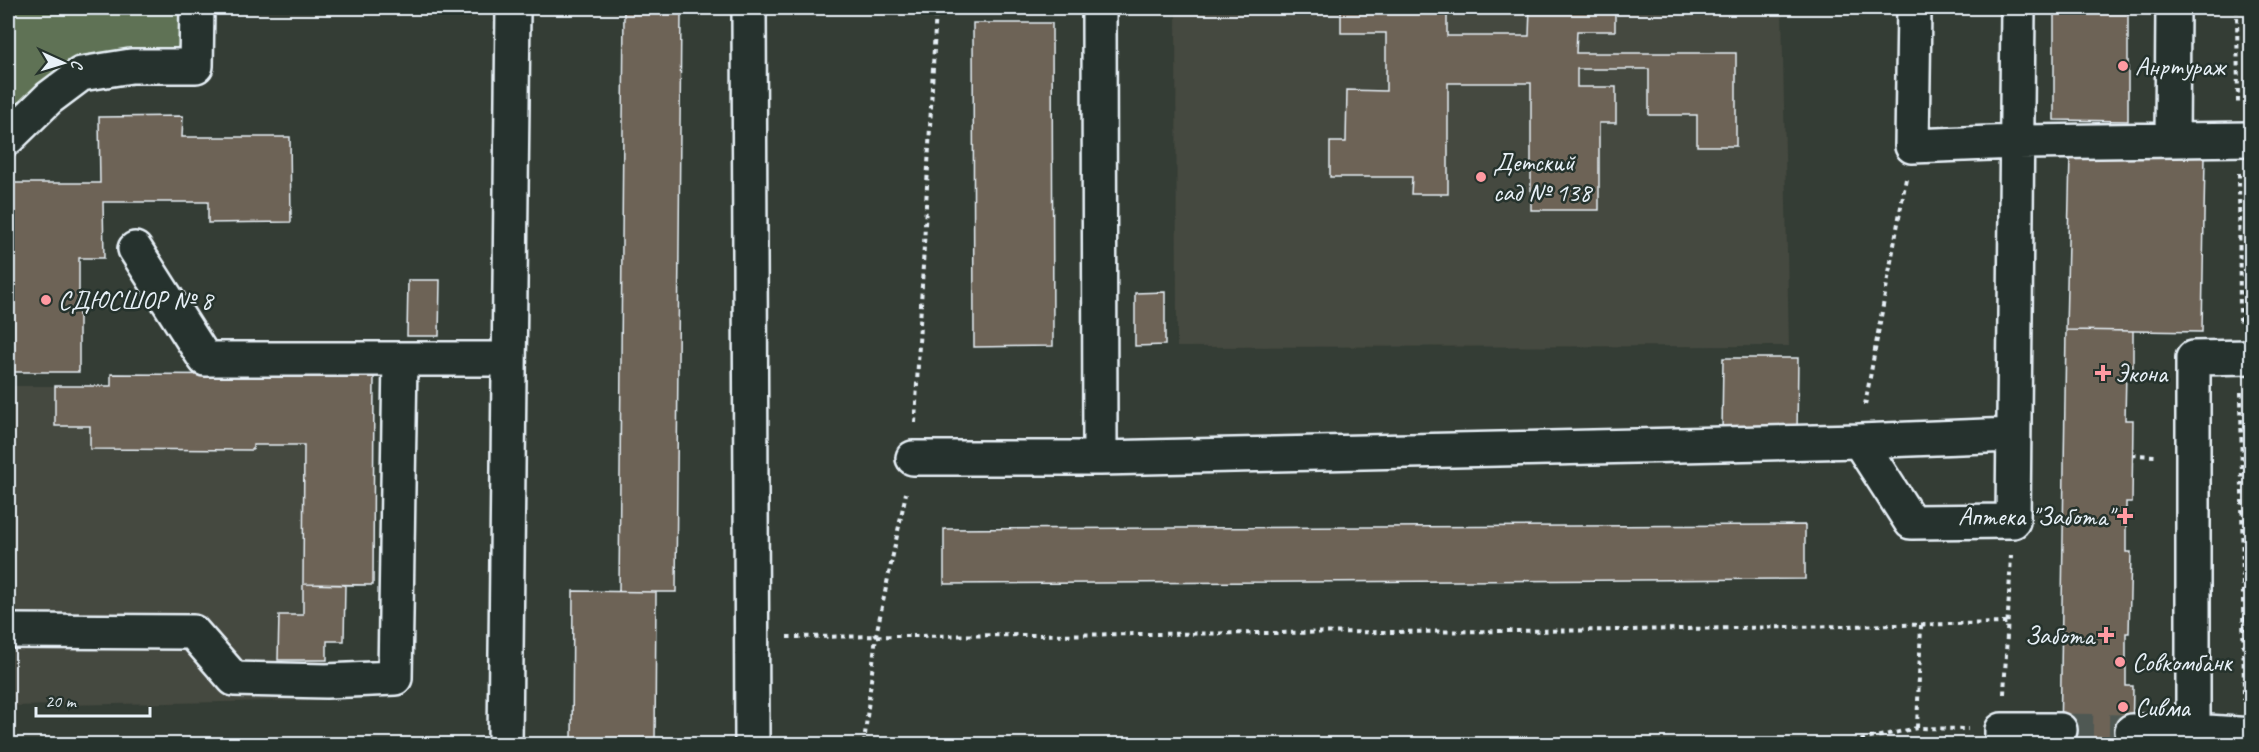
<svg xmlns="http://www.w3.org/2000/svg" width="2259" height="752" font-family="Caveat,sans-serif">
	<rect width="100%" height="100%" fill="#343d35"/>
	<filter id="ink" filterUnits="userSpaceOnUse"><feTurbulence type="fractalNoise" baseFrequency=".0167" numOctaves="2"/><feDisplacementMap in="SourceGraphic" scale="12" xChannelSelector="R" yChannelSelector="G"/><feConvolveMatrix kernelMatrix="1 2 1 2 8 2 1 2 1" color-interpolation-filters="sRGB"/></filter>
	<g filter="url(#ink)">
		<path fill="#45483f" d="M1176,8H1782L1789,346L1177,347Z
			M374,370L373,585H345L344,641H327L326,700L8,706V386H110L111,374L304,375Z"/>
		<path fill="#5f7254" stroke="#a4b2a6" stroke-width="1.5" d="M8,8H182L181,42L176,50L97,60L8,127Z"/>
		<path fill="#6d6356" stroke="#e8f1f8" stroke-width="1.5" d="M1341,8H1447V36H1529L1530,8H1615V31H1577L1576,53H1736V146H1697V115H1649V69H1577V87H1616V123H1599V210H1531V83H1448V194H1411L1412,177H1330V142H1346L1347,90L1386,91V33H1341Z
			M2054,8H2128V121L2054,120Z
			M624,10L681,11L676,592H619Z
			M973,23H1052L1053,346L974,347Z
			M183,116L182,137H290L291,222L208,223V202H103L104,258H79V372H8V290H12V183H100L99,117Z
			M2070,155L2205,157L2202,332L2066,330Z
			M408,280H440L439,336H407Z
			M1165,292V345L1135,346V293Z
			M2066,330L2133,331V371H2126L2125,420H2133L2132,502H2126V552H2131L2129,633H2126V686H2133L2132,744H2060Z
			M1723,358H1798L1797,434H1722Z
			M374,370L373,585L303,584L304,445H253V450L90,449V426H55V386H111V374L304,375Z
			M1805,525V579L944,584V529Z
			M303,584L345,585L344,641H327V660H278L279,615H303Z
			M573,591L656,592L655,744H572Z"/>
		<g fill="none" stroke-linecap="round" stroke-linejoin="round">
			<path stroke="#4f5852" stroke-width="33" stroke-dasharray="33 16" stroke-linecap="butt" d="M2060,730L2132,731"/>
			<g stroke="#e8f1f8" stroke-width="38">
				<path id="minor" d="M749,8L752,744
					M1099,8L1100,458
					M1914,8L1912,146L2017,142L2252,139
					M8,138L49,98L81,74L131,66H196L197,8
					M2172,140L2173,8
					M135,249L205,359H509
					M1859,441L2012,435
					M913,458H1100L1859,441L1911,522L2013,521L2018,8
					M8,631L193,632L234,679L326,681L395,678L400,359
					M2132,731H2193L2252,735
					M2193,731V358L2252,357
					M505,744L513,8
					M2002,744V730H2060"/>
			</g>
			<path stroke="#e8f1f8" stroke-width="4" stroke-dasharray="4.5 4.5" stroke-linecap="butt" d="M2237,8L2238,103
				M2239,173L2240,322
				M2241,392L2244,700
				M1865,405L1906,179
				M915,423L936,8
				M2132,455L2157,456
				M787,637L1629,630L2007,623
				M2004,694L2011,555
				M1917,728L1921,625
				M864,744L876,635L906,493
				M1843,744L1917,728L1968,729"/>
			<use href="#minor" stroke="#26332d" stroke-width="33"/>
		</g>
	</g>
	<g fill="#ff9aa2" stroke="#26332d" stroke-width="2">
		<circle cx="2123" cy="66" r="6"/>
		<circle cx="1481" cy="177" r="6"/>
		<circle cx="46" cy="300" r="6"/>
		<path d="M2100 364h6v6h6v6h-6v6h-6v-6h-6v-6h6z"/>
		<path d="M2122 507h6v6h6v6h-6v6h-6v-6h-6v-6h6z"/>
		<path d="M2103 626h6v6h6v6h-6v6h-6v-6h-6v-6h6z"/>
		<circle cx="2120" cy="662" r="6"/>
		<circle cx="2123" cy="707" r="6"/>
	</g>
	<g text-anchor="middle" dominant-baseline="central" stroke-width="5" stroke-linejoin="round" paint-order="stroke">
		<g font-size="26" fill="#e8f1f8" stroke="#26332d" text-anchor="start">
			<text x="2135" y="66">Анртураж</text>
			<text x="1493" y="162">Детский<tspan x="1493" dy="30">сад № 138</tspan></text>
			<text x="58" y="300">СДЮСШОР № 8</text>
			<text x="2115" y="373">Экона</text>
			<text x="2113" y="516" text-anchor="end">Аптека "Забота"</text>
			<text x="2094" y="635" text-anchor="end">Забота</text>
			<text x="2132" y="662">Совкомбанк</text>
			<text x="2135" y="707">Сивма</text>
		</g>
	</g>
	<rect width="2259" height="752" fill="none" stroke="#26332d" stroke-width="30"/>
	<rect x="15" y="15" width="2229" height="722" fill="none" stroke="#e8f1f8" stroke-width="2" filter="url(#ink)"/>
	<g transform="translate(63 63) rotate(94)" stroke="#26332d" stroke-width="4.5" paint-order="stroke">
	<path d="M0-4.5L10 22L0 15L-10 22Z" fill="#e8f1f8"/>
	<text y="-9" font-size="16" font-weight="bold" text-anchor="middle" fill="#e8f1f8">С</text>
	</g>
	<path d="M36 707v9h114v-9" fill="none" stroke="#e8f1f8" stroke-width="3"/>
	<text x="45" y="707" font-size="18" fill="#e8f1f8" stroke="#26332d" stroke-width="4.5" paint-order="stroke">20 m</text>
</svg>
